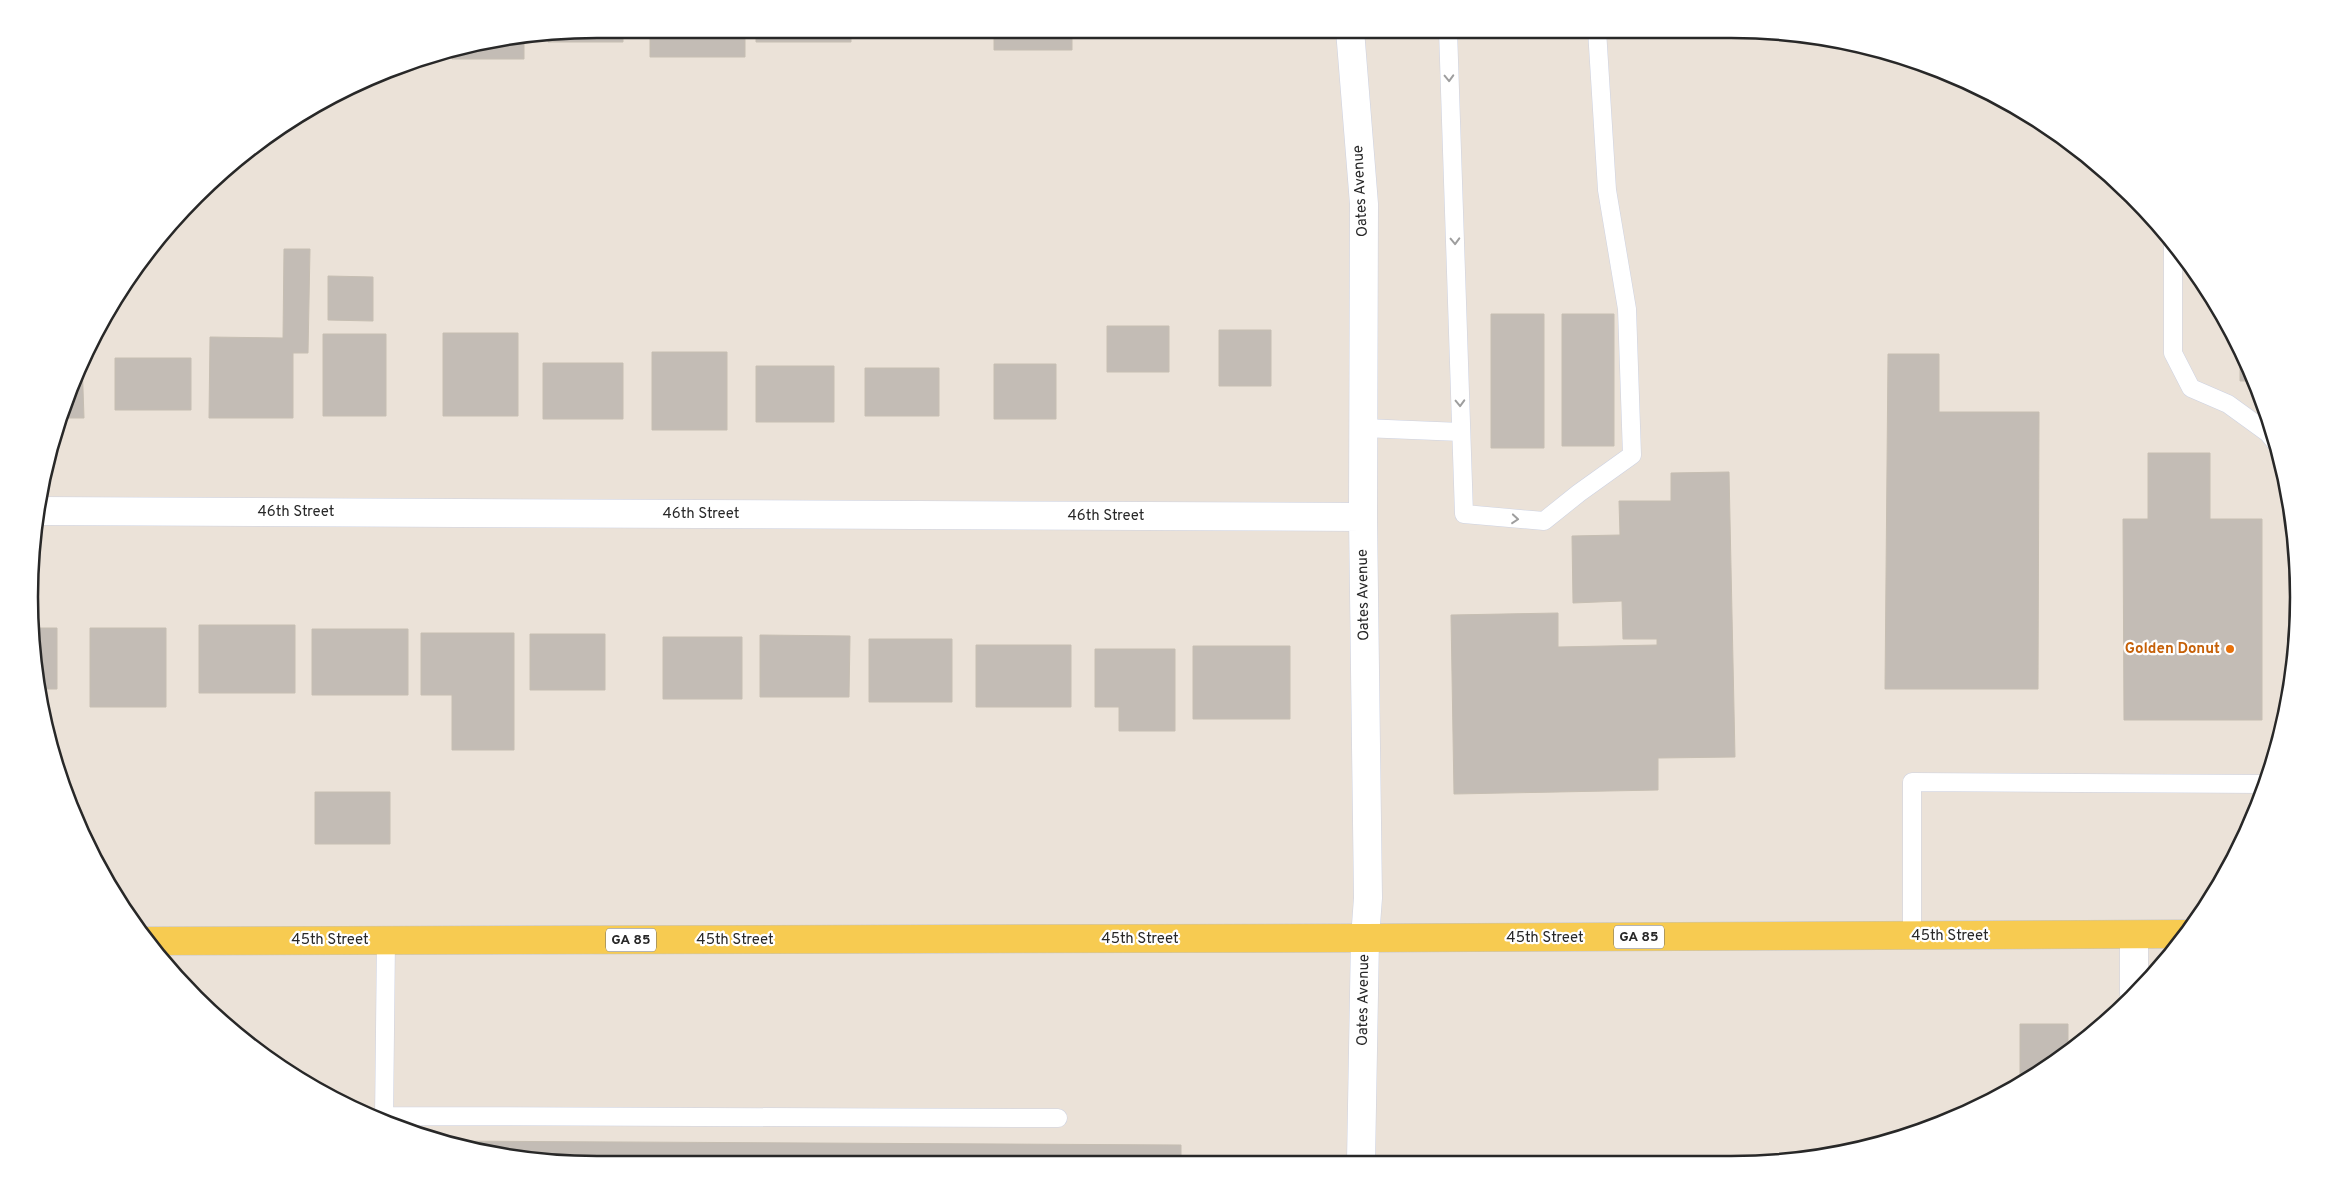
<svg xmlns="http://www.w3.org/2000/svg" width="2328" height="1194" font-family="Overpass,sans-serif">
	<rect width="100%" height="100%" fill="#ebe2d8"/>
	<path fill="#c3bcb5" stroke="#c6beb2" d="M597,29H623V42H548V34Z
		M650,29H745V57H650Z
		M756,29H851V42H756Z
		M883,29H950V38H883Z
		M994,29H1072V50H994Z
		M1705,30H1768L1772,32H1705Z
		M524,36V59H452V49L486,40Z
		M284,249H310L308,353H293V418H209L210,337L283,338Z
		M328,276L373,277V321L328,320Z
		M1491,314H1544V448H1491Z
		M1562,314H1614V446H1562Z
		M1107,326H1169V372H1107Z
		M1219,330H1271V386H1219Z
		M443,333H518V416H443Z
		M323,334H386V416H323Z
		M2240,350L2254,381H2240Z
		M652,352H727V430H652Z
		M1888,354H1939V412H2039L2038,689H1885Z
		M115,358H191V410H115Z
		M82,360L84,418H59L72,379Z
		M543,363H623V419H543Z
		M994,364H1056V419H994Z
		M756,366H834V422H756Z
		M865,368H939V416H865Z
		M2148,453H2210V519H2262V720H2124L2123,519H2148Z
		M1729,472L1735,757L1658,758V790L1454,794L1451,615L1558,613V647L1657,645V639H1623L1622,601L1573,603L1572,536L1620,535L1619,501H1671V473Z
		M199,625H295V693H199Z
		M32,628H57V689H37L34,671Z
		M90,628H166V707H90Z
		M312,629H408V695H312Z
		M421,633H514V750H452V695H421Z
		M530,634H605V690H530Z
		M760,635L850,636L849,697H760Z
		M663,637H742V699H663Z
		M869,639H952V702H869Z
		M976,645H1071V707H976Z
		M1193,646H1290V719H1193Z
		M1095,649H1175V731H1119V707H1095Z
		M315,792H390V844H315Z
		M2020,1024H2068V1051L2047,1069L2024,1082H2020Z
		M437,1141L1181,1145V1162L560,1164L450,1146Z"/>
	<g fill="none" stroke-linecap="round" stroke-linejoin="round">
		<g stroke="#cdd2e2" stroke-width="19">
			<path id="lane" d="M1448,30L1464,514L1544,521L1579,493L1632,455L1627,309L1607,190L1597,30
				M2173,243V353L2191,388L2228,404L2268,433L2276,443
				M1363,428L1461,432
				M1912,936V782L2265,784
				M384,1116L1058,1118
				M384,1121L386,940"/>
		</g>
		<g stroke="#cdd2e2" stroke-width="29">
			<path id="street" d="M1350,30L1364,204L1363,517L1368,898L1365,938L1361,1162
				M38,511L1363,517
				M2134,936V993"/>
		</g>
		<g stroke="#c3c3c3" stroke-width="29">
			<path id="primary" d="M147,941L1365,938L2184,934"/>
		</g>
		<use href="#lane" stroke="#fff" stroke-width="18"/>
		<use href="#street" stroke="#fff" stroke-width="28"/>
		<use href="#primary" stroke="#f7cb51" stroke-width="28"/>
	</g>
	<defs><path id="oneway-chevron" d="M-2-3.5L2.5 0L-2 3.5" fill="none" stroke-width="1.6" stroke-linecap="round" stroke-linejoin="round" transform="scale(1.25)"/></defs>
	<g stroke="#9e9e9e">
		<use href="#oneway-chevron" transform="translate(1449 78) rotate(88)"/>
		<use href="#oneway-chevron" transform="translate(1455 241) rotate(88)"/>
		<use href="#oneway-chevron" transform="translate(1460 403) rotate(88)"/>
		<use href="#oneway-chevron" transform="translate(1515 519) rotate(5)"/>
	</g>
	<circle fill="#e8710a" stroke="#fff" stroke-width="2" cx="2230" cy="649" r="5"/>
	<g text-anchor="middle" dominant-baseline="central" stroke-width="4.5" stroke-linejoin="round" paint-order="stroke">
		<g fill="#fff" stroke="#686868" stroke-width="1">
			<rect x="1614" y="925.5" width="50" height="23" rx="4"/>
			<rect x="606" y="928.5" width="50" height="23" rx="4"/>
		</g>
		<g font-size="14" font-weight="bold" fill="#282828">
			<text x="1639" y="937">GA 85</text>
			<text x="631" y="940">GA 85</text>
		</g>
		<g font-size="15" fill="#282828" stroke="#fff">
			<text transform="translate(1361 191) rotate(-93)">Oates Avenue</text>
			<text x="296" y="512">46th Street</text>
			<text x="701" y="514">46th Street</text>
			<text x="1106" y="516">46th Street</text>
			<text transform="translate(1364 595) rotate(-91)">Oates Avenue</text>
			<text x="1950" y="936">45th Street</text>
			<text x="1545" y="938">45th Street</text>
			<text x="1140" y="939">45th Street</text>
			<text x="330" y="940">45th Street</text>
			<text x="735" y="940">45th Street</text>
			<text transform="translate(1364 1000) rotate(-89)">Oates Avenue</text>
		</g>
		<g font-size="15" font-weight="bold" fill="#c56008" stroke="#fff" text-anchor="end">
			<text x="2220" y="649">Golden Donut</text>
		</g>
	</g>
	<path d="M0 0H2328V1194H0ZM597 38H1731A559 559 0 0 1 2290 597V597A559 559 0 0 1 1731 1156H597A559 559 0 0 1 38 597V597A559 559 0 0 1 597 38Z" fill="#fff" fill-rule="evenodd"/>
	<path fill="none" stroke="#282828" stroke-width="2.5" d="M597 38H1731A559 559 0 0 1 2290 597V597A559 559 0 0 1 1731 1156H597A559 559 0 0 1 38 597V597A559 559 0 0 1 597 38Z"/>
</svg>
